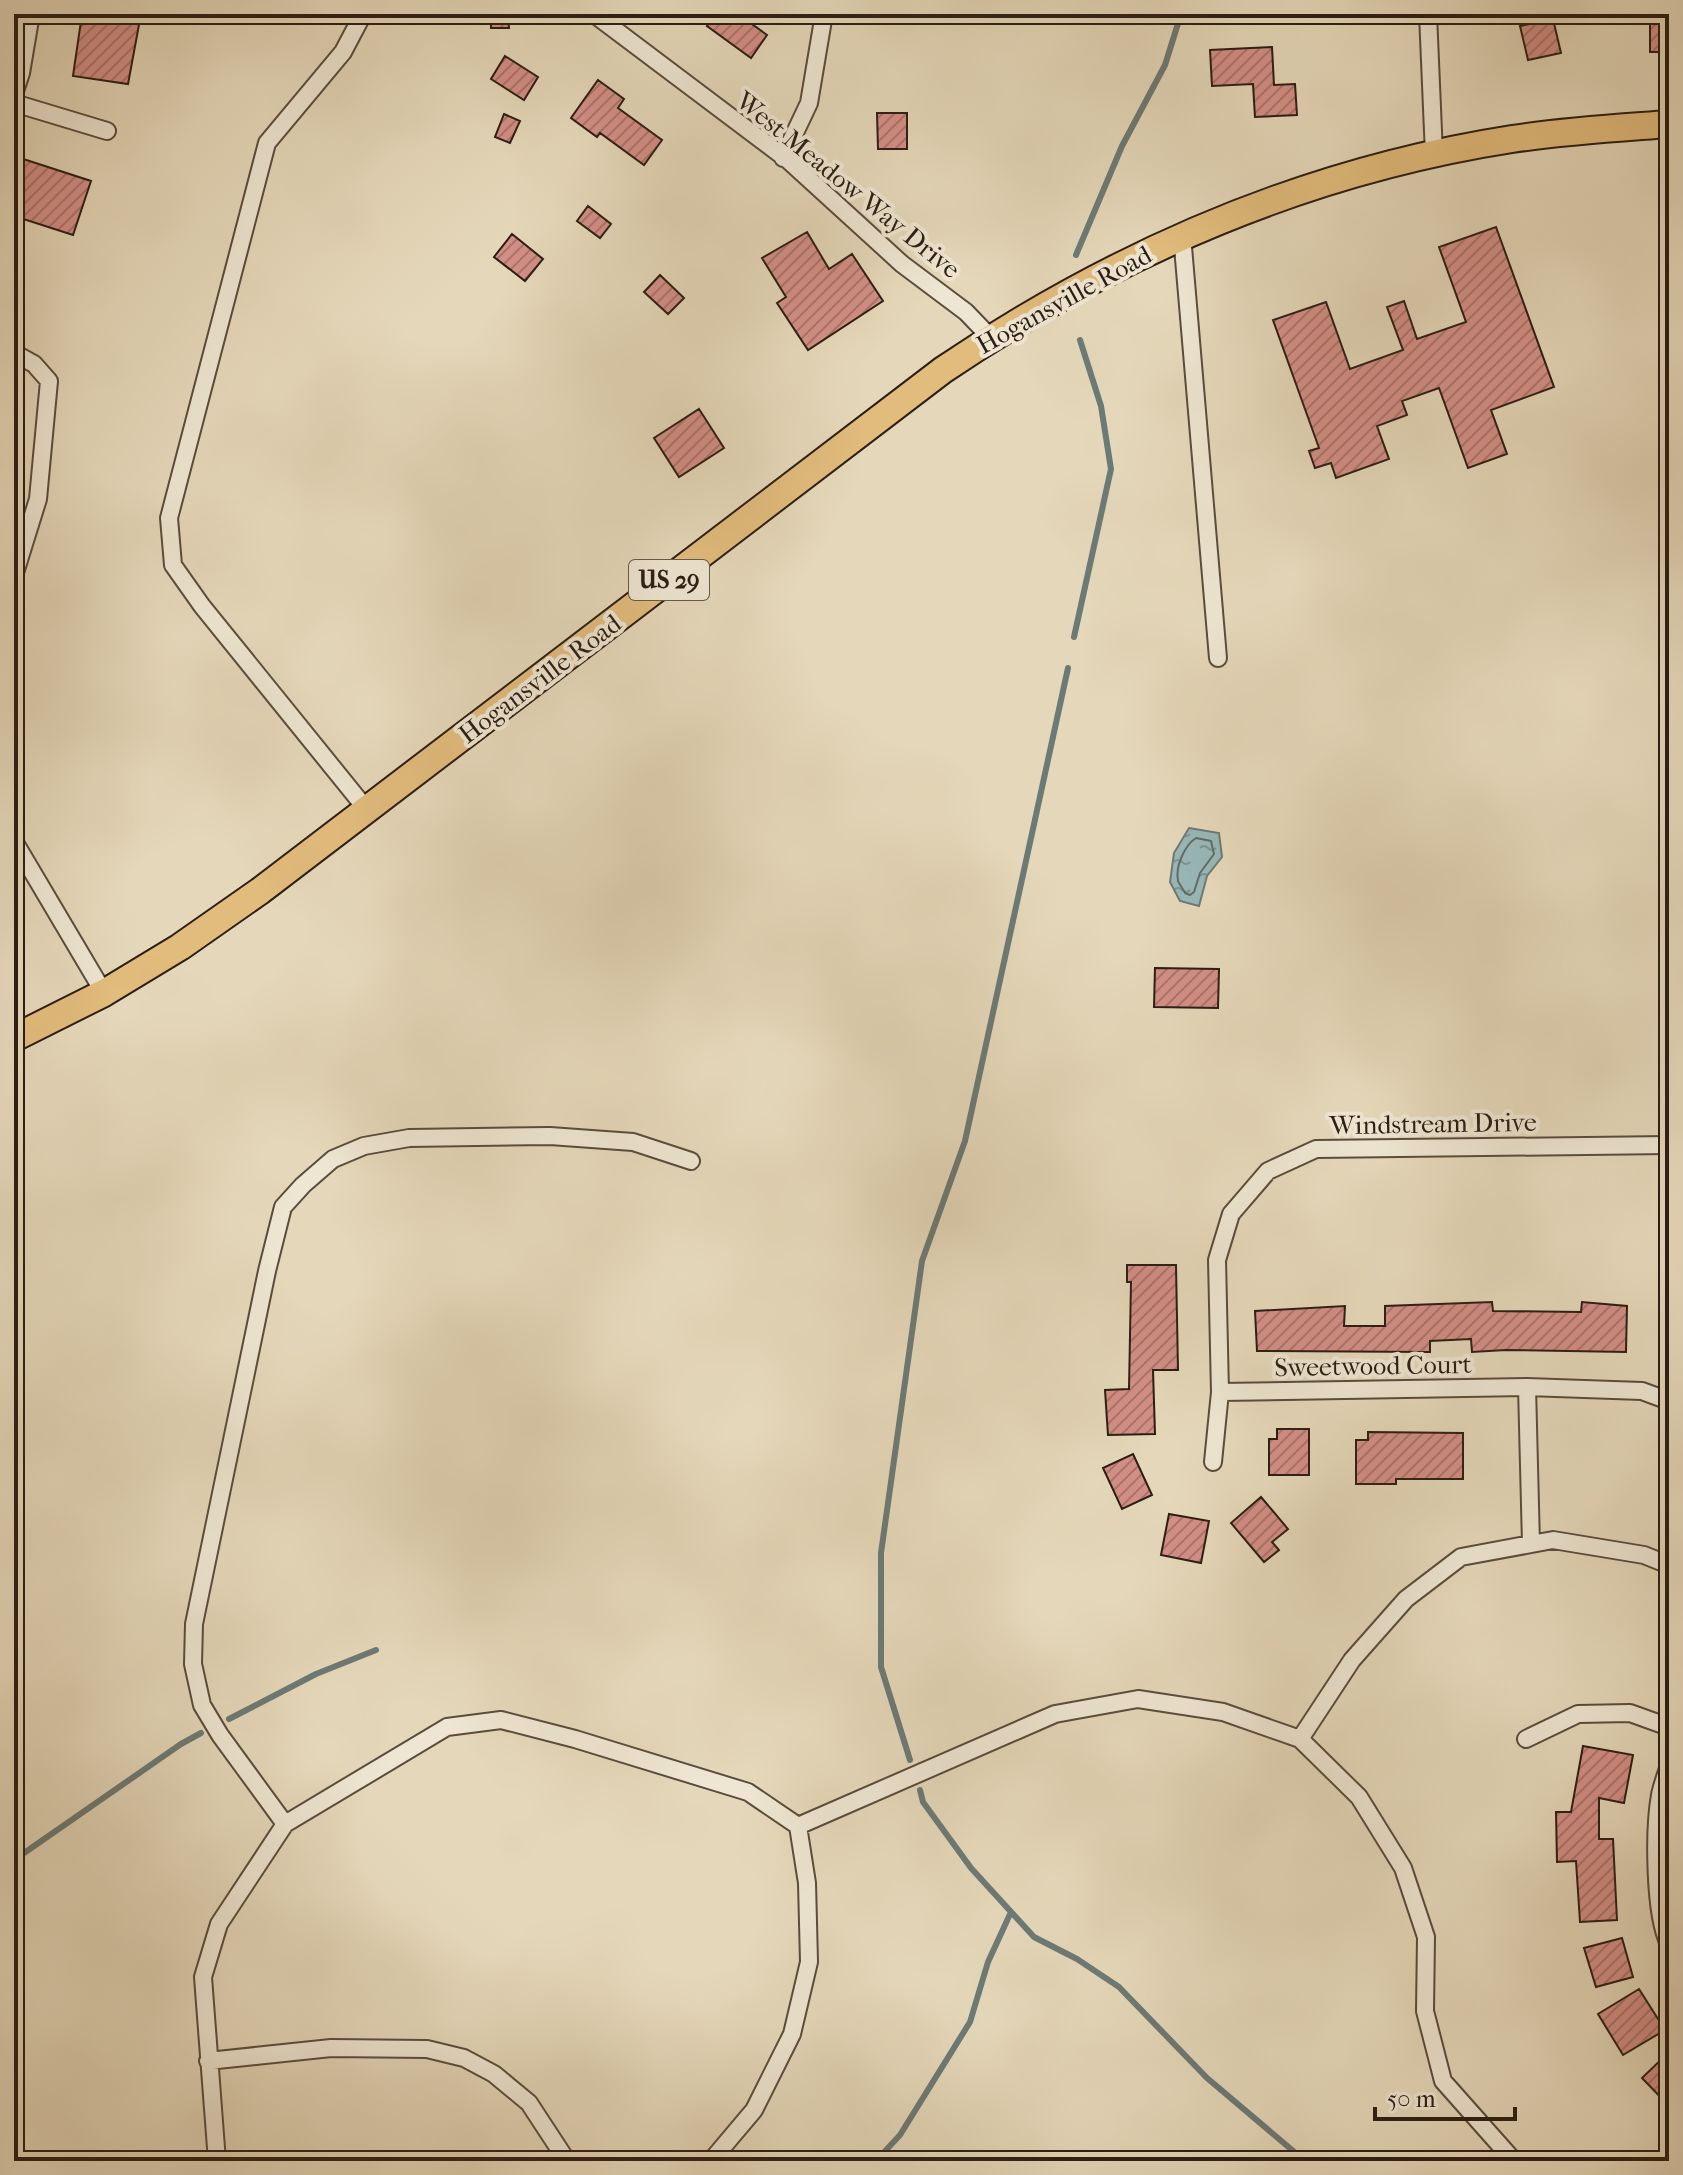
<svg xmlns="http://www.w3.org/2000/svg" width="1683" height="2175" font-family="'IM FELL French Canon',serif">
	<defs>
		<pattern id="water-ripples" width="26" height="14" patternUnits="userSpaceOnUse" patternTransform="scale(2)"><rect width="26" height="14" fill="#98b8b8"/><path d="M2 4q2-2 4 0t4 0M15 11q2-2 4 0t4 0" fill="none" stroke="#7c9594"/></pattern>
		<pattern id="building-hatch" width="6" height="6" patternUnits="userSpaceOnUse" patternTransform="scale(2)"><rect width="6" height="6" fill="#d48f87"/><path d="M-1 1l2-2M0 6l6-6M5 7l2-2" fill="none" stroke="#ac746d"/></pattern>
	</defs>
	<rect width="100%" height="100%" fill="#e5d8ba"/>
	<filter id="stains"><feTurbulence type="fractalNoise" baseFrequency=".0025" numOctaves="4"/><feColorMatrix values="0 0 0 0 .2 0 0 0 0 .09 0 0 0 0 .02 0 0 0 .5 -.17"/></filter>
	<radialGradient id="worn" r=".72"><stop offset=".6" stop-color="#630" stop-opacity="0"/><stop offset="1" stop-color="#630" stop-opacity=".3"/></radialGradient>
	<path fill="url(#water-ripples)" stroke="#6c7a76" stroke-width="2" d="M1189,828L1219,833L1222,857L1207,876L1199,906L1180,901L1170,882L1174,853Z"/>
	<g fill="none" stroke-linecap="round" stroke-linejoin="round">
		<path stroke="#626a66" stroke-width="2" d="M1196,838L1211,841L1214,854L1200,873L1194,892L1190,895L1185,893C1185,892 1178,882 1178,881C1175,866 1185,845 1196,838Z"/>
		<path stroke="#6c7a76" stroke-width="6" d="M1076,255L1122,146L1165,65L1181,14
			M1074,637L1111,469L1101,406L1080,340
			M229,1719L316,1674L376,1650
			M910,1760L881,1667V1553L922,1261L965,1141L1068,668
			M920,1790L923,1802L971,1868L1034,1937L1077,1959L1119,1987L1207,2078L1305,2161
			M14,1860L181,1744L201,1733
			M876,2161L900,2135L970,2022L988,1962L1011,1912"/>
	</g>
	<path fill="url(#building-hatch)" stroke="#2b1d13" stroke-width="2" d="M82,14H141L128,84L73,76Z
		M491,14H508L509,28H491Z
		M716,14H738L767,35L751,58L707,26Z
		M1650,14H1669V52H1650Z
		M1553,19L1561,53L1528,60L1520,26Z
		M1272,47L1274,85L1295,84L1297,115L1255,117L1253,84L1212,86L1210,50Z
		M505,56L538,77L524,100L491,79Z
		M598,80L624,99L618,108L662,140L644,165L600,133L597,137L571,118Z
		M877,113H907V149H878Z
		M504,114L520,121L510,143L495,137Z
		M14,156L91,181L73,235L14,216Z
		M588,206L611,224L600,238L577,221Z
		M1496,227L1554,387L1491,410L1507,454L1468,468L1439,388L1402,401L1407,415L1377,426L1389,459L1336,478L1331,463L1315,468L1309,451L1319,448L1273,320L1326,302L1350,369L1403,350L1387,307L1404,301L1417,339L1466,322L1439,247Z
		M807,232L829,269L852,254L883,301L808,350L777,303L786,297L762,258Z
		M512,234L543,259L525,281L494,257Z
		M660,275L684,298L668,314L644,292Z
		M699,409L724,448L679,477L654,438Z
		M1155,968L1219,969L1218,1008L1154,1007Z
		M1127,1265H1176L1178,1370H1153L1155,1434L1108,1435L1105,1390L1129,1389L1131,1282H1127Z
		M1492,1302L1493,1311L1581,1312L1582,1302L1627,1306L1626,1352L1506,1350L1472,1352L1471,1339L1430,1341V1352L1257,1351L1255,1311L1345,1306L1344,1326H1385V1306Z
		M1277,1429H1309V1475H1269V1439H1277Z
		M1368,1432L1463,1433V1479H1396V1484H1356V1440H1368Z
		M1133,1454L1152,1495L1122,1509L1103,1468Z
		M1261,1497L1288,1529L1272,1542L1279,1550L1264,1562L1231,1523Z
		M1169,1514L1209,1521L1201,1563L1161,1555Z
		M1583,1746L1633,1755L1624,1803L1599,1798V1839H1613L1617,1920L1580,1922L1576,1861L1557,1862L1556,1812H1571Z
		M1622,1938L1633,1977L1596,1987L1584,1948Z
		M1639,1989L1665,2030L1623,2055L1598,2014Z
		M1669,2052V2106L1642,2078Z"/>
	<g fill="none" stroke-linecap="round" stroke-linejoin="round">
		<g stroke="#5a4c3d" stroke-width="20">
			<path id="street" d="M363,14L343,52L267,143L169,518L173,565L202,606L367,810
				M594,14L788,160L902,264L966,312L991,338
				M1428,14L1434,155
				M14,94L21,73L31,14
				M14,103L107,131
				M783,158L809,103L824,14
				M1182,235L1218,658
				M14,353L34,364L49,381L38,499L14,576
				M14,841L104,993
				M1527,1387L1531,1544
				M1220,1392L1527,1387L1642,1391L1669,1401
				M1213,1462L1220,1392L1217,1260L1231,1214L1268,1171L1316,1149L1669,1145
				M1300,1739L1352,1660L1406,1599L1461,1557L1553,1540L1644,1555L1669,1565
				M1526,1739L1578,1714L1630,1713L1669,1727
				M1669,1765C1666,1775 1662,1785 1660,1795C1654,1829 1654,1914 1669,1944
				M285,1824L220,1735L202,1705L193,1664L194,1624L267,1271L283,1207L303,1185L333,1159L364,1146L409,1138L550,1136L633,1142L691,1161
				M798,1826L1055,1714L1138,1699L1223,1712L1300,1739L1359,1797L1403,1868L1426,1937L1425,2011L1443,2081L1514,2161
				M208,2061L331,2048L427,2049L464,2058L494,2074L529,2103L567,2161
				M217,2161L203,1977L219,1924L285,1824L447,1727L501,1720L575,1739L748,1792L798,1826L807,1883L809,1962L792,2034L754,2110L711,2161"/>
		</g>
		<g stroke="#2b1d13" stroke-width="30">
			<path id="primary" d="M14,1038L104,993L180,947L260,891L943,370C1115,254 1306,171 1512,139C1564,131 1617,128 1669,124"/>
		</g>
		<use href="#street" stroke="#eee6d2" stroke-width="16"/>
		<use href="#primary" stroke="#e2bc7d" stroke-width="26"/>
	</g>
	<g text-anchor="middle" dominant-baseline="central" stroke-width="8" stroke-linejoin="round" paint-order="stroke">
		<rect fill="#eee6d2" stroke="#66594c" stroke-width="2" x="629" y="560" width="80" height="40" rx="6"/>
		<g font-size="24" font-weight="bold" fill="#2b1d13">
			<text x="669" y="580">US 29</text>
		</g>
		<g font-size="26" fill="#2b1d13" stroke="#eee6d2">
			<text transform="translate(848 185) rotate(39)">West Meadow Way Drive</text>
			<text transform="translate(1064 300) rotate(-29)">Hogansville Road</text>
			<text transform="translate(540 679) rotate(-37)">Hogansville Road</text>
			<text transform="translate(1433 1124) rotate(-1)">Windstream Drive</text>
			<text transform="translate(1373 1366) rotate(-1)">Sweetwood Court</text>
		</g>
	</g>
	<rect width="1683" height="2175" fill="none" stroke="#e5d8ba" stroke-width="48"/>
	<rect x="16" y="16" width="1651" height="2143" fill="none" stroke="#2b1d13" stroke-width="4"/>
	<rect x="24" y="24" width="1635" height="2127" fill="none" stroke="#2b1d13" stroke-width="2"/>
	<path d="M1375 2107v12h140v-12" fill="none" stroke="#2b1d13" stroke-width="4"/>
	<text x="1387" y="2107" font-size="24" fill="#2b1d13" stroke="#eee6d2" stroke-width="6" paint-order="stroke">50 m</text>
	<rect width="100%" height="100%" filter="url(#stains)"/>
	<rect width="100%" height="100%" fill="url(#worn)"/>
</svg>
